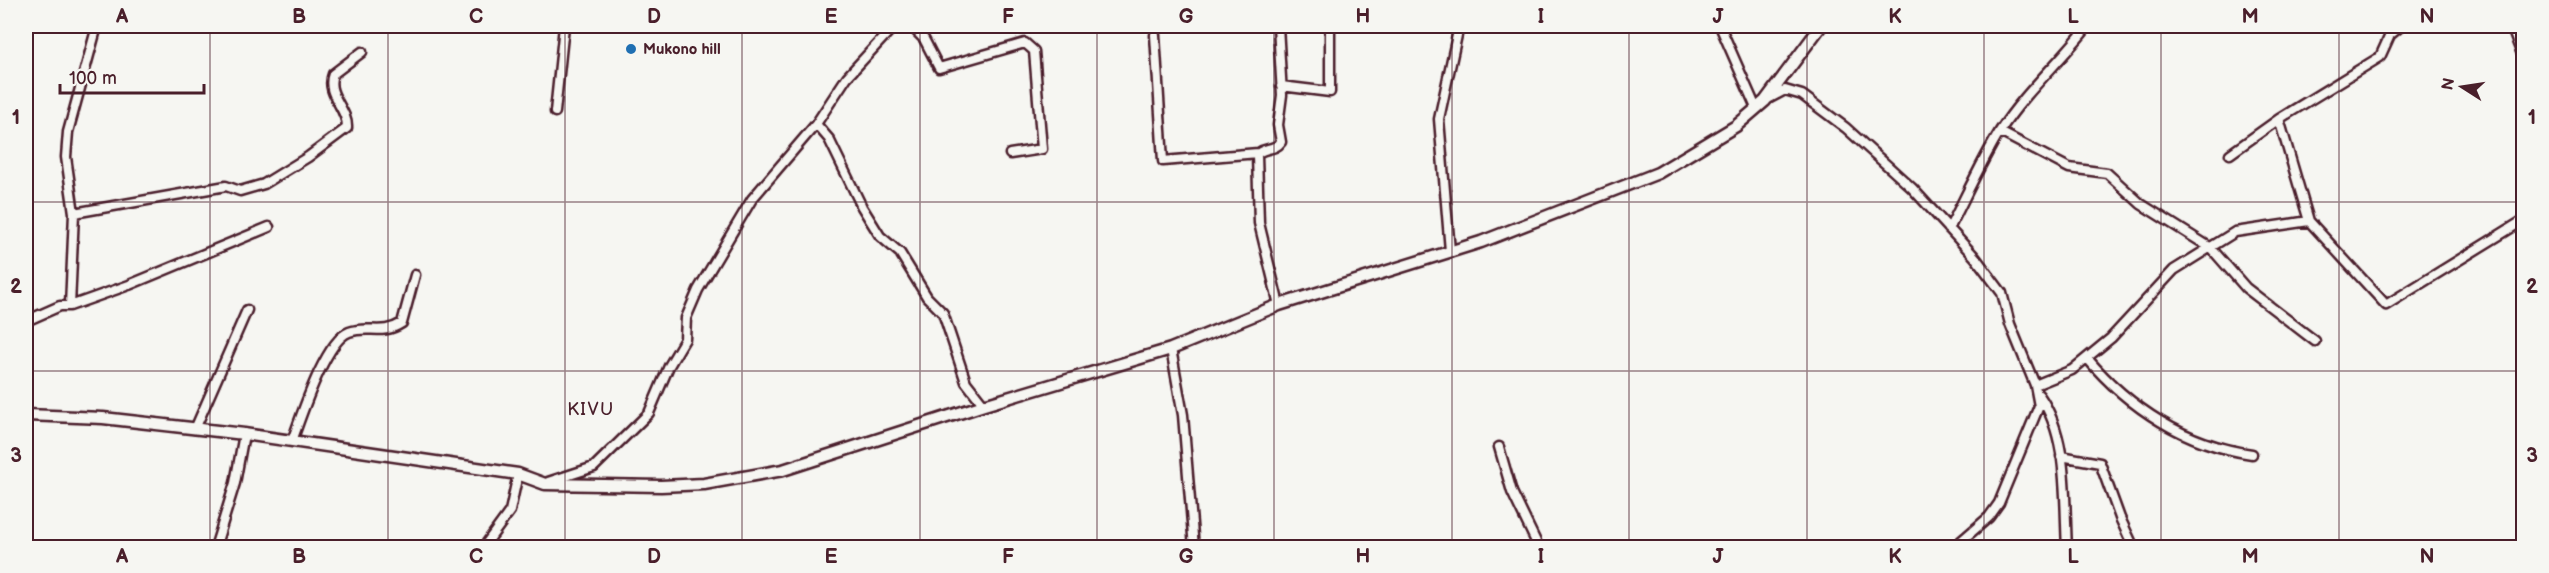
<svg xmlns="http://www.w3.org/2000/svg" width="2549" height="573" font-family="'Balsamiq Sans',sans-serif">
	<rect width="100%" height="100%" fill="#f6f6f2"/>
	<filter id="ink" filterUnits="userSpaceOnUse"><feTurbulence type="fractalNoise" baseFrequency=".0167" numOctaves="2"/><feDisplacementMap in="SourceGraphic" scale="12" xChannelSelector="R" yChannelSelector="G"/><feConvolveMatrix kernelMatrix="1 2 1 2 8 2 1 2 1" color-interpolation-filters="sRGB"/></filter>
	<g filter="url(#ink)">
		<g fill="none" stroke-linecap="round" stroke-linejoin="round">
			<g stroke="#4a1f2b" stroke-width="13">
				<path id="minor" d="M911,26L924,39L939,68L1025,43L1034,51L1042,149L1010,154
					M1278,26L1282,95L1278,125L1281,142C1275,151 1262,147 1257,155L1259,223L1279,305
					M1720,26L1756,108
					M2511,26L2524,59
					M1155,35L1163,161L1258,153
					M1281,86L1330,92V26
					M1768,99L1785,90L1802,95L1846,128L1912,188L1975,257L2002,293L2010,324L2035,385L2039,406L1999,503L1989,517L1953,548
					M555,112L564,26
					M816,124L829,139L862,207L880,236L900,253L927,297L943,313L966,382L984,405
					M2000,132L2069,168L2107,173L2141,204L2211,248L2246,288L2315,341
					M2230,154L2279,119
					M74,213L226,186L240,191L264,184L308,157L347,128C348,108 325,95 333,74L362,52
					M2309,221L2386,305L2524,220
					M1949,229C1966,196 1981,162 2000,131C2025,92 2060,62 2088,26
					M1450,251L1439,119L1459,26
					M70,306L129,285L269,227
					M26,321L60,306H70L74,213L66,157L68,132L97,26
					M1171,349L1183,415L1194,548
					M2087,358C2129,408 2186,445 2252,454
					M2035,385L2072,370L2111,338L2174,270L2235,232L2309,221L2279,119L2380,57L2390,35L2401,26
					M2039,395C2069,437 2064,498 2067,548
					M195,429L247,310
					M292,441C301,417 325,341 349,332C368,325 382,336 402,323L415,275
					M1499,447L1512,492L1539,548
					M2061,456L2100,463L2120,518L2134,548
					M548,482L594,467L649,413L669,366L685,339L686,318L698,290L752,199L816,124L847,77L894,26
					M215,548L235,483L244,434
					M483,548L510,511L518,474"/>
			</g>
			<g stroke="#4a1f2b" stroke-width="15">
				<path id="tertiary" d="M26,415L103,418L244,434L518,474L545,484L661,486L704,484L783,470L984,405L1171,349L1279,305L1481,242L1658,173L1736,126L1765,101L1821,26"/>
			</g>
			<use href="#minor" stroke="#f6f6f2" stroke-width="8"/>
			<use href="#tertiary" stroke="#f6f6f2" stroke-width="10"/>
		</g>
	</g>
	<path fill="none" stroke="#4a1f2b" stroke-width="1.5" stroke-opacity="0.55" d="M210,26V548M388,26V548M565,26V548M742,26V548M920,26V548M1097,26V548M1274,26V548M1452,26V548M1629,26V548M1807,26V548M1984,26V548M2161,26V548M2339,26V548M26,202H2524M26,371H2524"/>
	<circle fill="#1f6fb2" stroke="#f6f6f2" stroke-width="2" cx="631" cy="49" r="6"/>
	<g text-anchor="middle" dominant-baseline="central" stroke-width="4.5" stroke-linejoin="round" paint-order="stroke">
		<g font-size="15" font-weight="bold" fill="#4a1f2b" stroke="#f6f6f2" text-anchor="start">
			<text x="643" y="49">Mukono hill</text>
		</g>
		<g font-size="18" letter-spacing="1.5" fill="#4a1f2b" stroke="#f6f6f2">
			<text x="591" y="409">KIVU</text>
		</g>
	</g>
	<rect width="2549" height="573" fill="none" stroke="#f6f6f2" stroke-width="66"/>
	<g transform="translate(2462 87) rotate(282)" stroke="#f6f6f2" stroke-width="4.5" paint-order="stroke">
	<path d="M0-4.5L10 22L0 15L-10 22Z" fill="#4a1f2b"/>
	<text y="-9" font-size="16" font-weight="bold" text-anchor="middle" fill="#4a1f2b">N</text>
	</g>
	<path d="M60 84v9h144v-9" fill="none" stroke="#4a1f2b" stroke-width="3"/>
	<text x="69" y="84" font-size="18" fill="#4a1f2b" stroke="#f6f6f2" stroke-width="4.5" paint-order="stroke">100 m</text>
	<rect x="33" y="33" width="2483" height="507" fill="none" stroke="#4a1f2b" stroke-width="2"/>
	<g font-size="20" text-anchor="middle" font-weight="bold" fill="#4a1f2b">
		<text x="122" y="23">A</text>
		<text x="299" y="23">B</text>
		<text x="476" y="23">C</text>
		<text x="654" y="23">D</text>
		<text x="831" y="23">E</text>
		<text x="1008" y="23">F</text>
		<text x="1186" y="23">G</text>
		<text x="1363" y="23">H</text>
		<text x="1541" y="23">I</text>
		<text x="1718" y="23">J</text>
		<text x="1895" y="23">K</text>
		<text x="2073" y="23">L</text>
		<text x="2250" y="23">M</text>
		<text x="2427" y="23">N</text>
		<text x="16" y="124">1</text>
		<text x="2532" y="124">1</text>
		<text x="16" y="293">2</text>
		<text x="2532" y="293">2</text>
		<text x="16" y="462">3</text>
		<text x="2532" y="462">3</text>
		<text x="122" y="563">A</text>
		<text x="299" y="563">B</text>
		<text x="476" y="563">C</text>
		<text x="654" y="563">D</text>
		<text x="831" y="563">E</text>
		<text x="1008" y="563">F</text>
		<text x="1186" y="563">G</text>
		<text x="1363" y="563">H</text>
		<text x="1541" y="563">I</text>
		<text x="1718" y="563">J</text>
		<text x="1895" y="563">K</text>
		<text x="2073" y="563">L</text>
		<text x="2250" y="563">M</text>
		<text x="2427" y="563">N</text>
	</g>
</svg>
